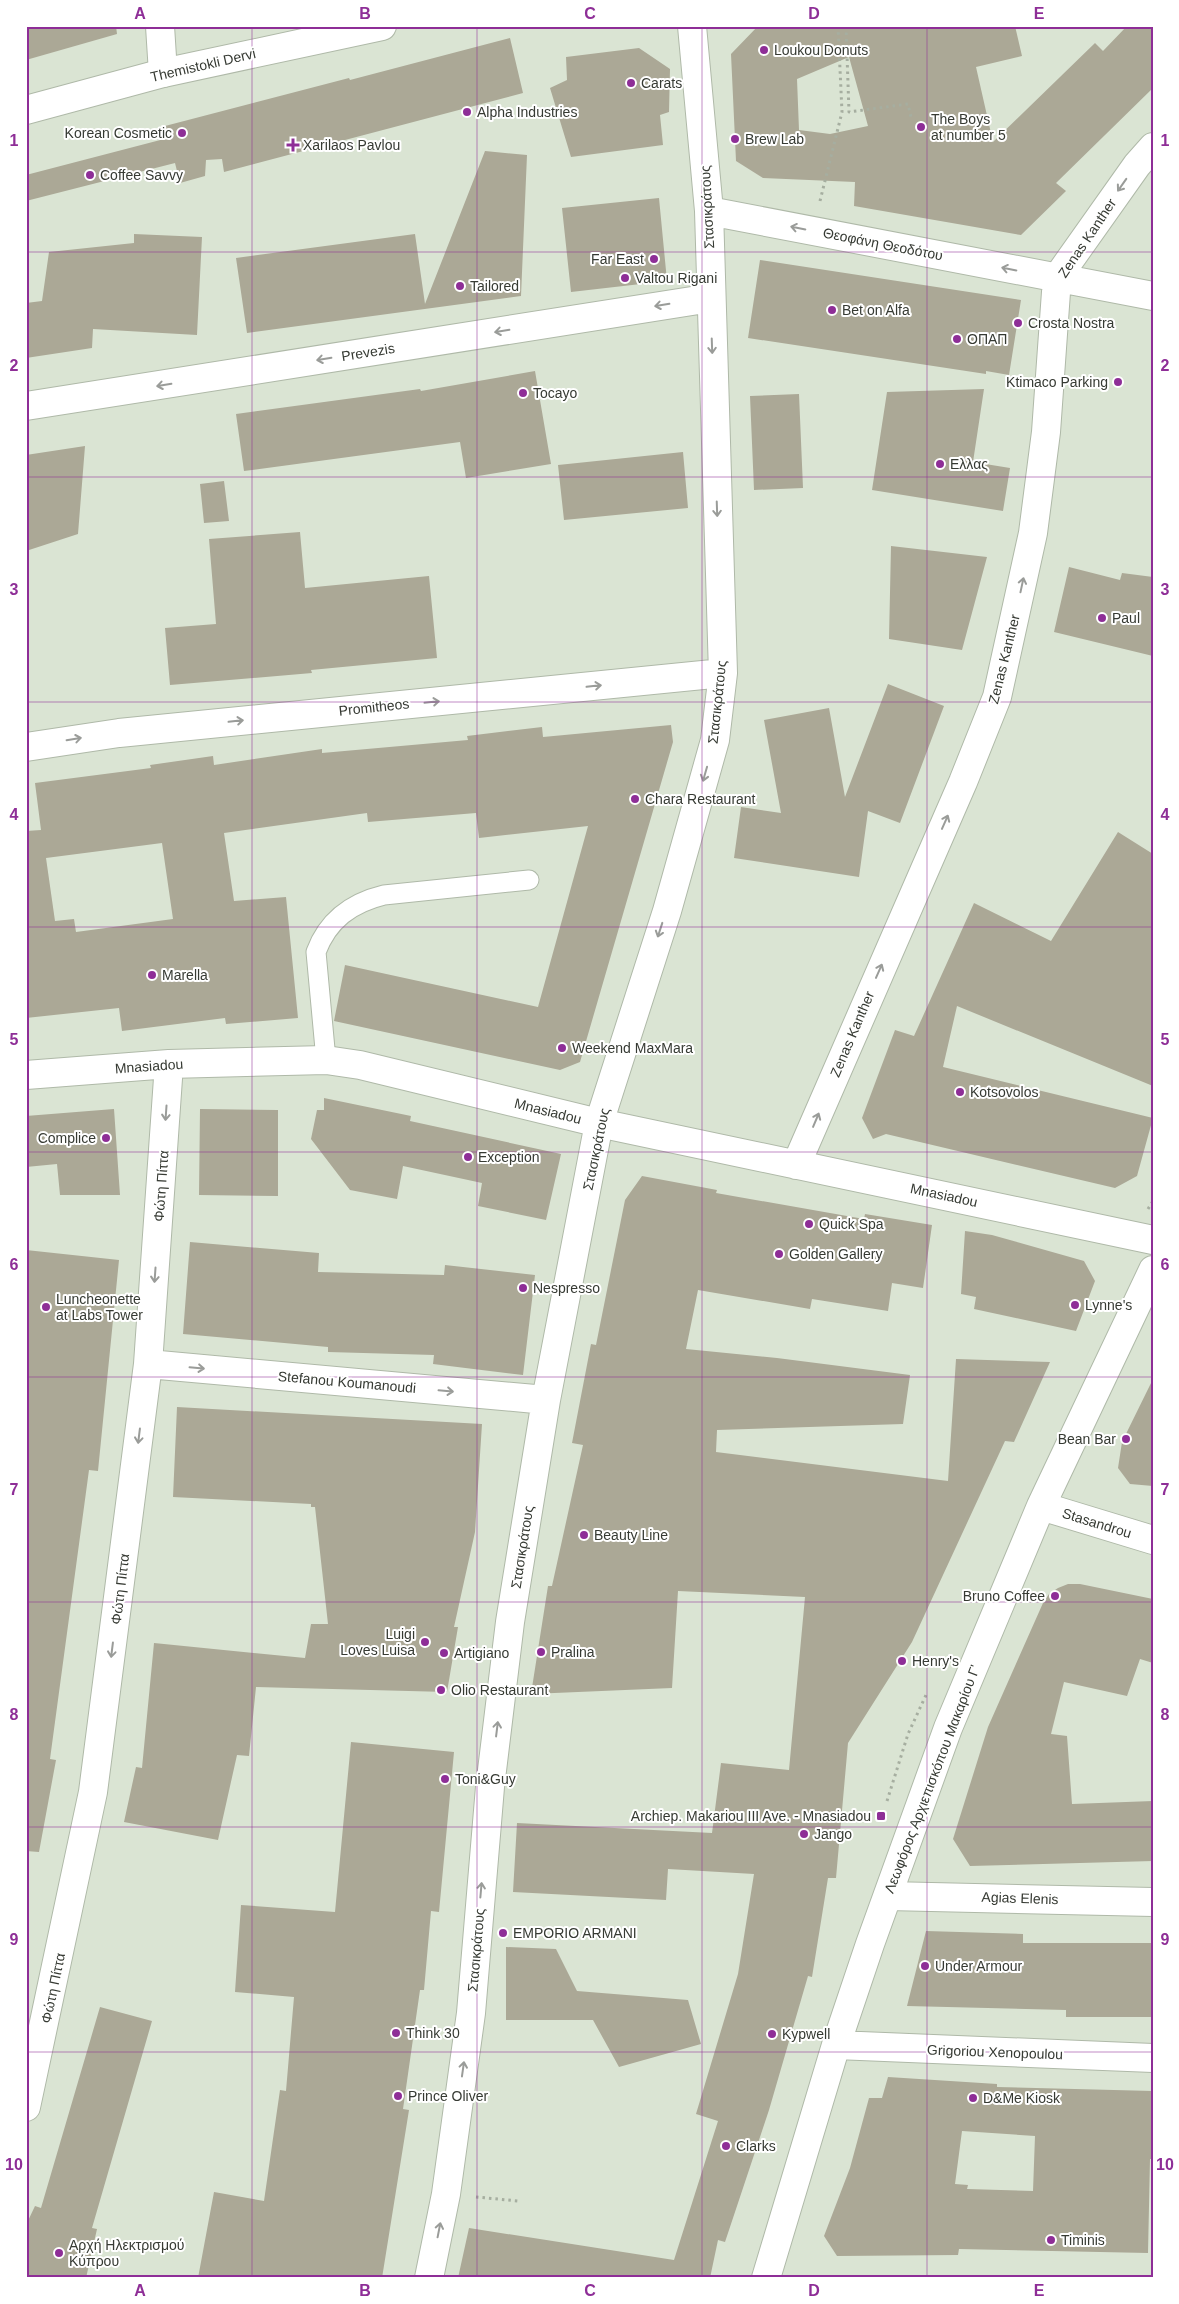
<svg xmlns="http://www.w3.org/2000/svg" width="1179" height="2304" font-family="Helvetica,sans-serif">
	<rect width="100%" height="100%" fill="#dae4d3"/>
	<path fill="#aba896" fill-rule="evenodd" d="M26,26H116L117,34L26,60Z
		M758,26H1015L1022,56L976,67L993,142L1095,43L1103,51L1127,26H1153V88L1056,183L1066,191L1021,235L854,206L855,182L763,178L736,161L731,54ZM849,57L868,126L830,134L799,130L797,79Z
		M510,38L523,93L224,172L222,159L206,160L205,176L180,183L175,163L26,201V175L168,138L165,126L349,78L350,80Z
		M639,48L670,69L669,112L660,115L663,145L571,157L550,88L567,80L566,57Z
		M485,151L527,155L521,296L247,333L236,258L415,234L425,304Z
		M659,198L667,281L571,292L562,208Z
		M134,234L202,237L197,335L93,329L92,348L26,358V303L42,301L49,252L134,243Z
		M760,260L1021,300L1009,375L986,371V374L748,338Z
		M535,371L551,464L466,478L460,442L244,471L236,414L420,389L421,391Z
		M984,389L973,462L1010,468L1003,511L872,490L887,392Z
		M799,394L803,488L754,490L750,396Z
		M85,446L78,534L26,551V455Z
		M683,452L688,508L564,520L558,465Z
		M224,481L229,521L204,523L200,484Z
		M300,532L305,588L429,576L437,658L311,670L312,673L170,685L165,628L216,624L209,539Z
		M891,546L987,557L962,650L889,639Z
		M1069,567L1120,580L1122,573L1153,577V656L1054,632Z
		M888,684L944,706L900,823L868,811L859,877L734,858L741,807L781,813L764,720L829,708L845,797Z
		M671,725L673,742L580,1062L560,1070L334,1021L345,965L538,1007L588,826L479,838L476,813L368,822L367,813L224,833L234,901L286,897L298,1018L226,1024L225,1018L122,1031L119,1008L26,1018V831L41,830L35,783L151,768L150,765L213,756L214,765L322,749V753L468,740L467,736L542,727L543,737ZM162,843L173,919L76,932L74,919L55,921L46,858Z
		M1118,832L1153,854V1086L957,1006L943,1067L1153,1118L1137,1176L1115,1188L886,1134L873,1139L862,1118L895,1030L914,1036L974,903L1051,941Z
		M324,1098L411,1116L410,1121L561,1154L546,1220L478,1206L482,1183L403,1166L397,1199L350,1190L311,1139L317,1110H324Z
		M114,1109L120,1195H60L57,1164L26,1167V1116Z
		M200,1109L278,1110V1196L199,1195Z
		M642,1176L717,1190L716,1193L864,1219L865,1214L932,1225L923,1288L892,1283L888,1311L812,1299L810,1309L698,1290L686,1349L777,1358L910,1375L903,1424L717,1430L716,1452L948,1481L956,1359L1050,1362L1014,1442L1005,1441L912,1642L848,1743L836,1878H828L812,1977L808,1976L769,2110L725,2242L718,2240L710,2278H458L469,2228L674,2260L718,2121L696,2114L738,1974L754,1874L668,1869L666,1900L513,1892L517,1823L712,1833L721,1763L789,1770L805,1597L678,1591L672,1688L531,1694L548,1586H552L583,1445L572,1443L591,1344L596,1345L625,1200Z
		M965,1231L992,1235L1084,1261L1095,1281L1076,1331L974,1309L976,1297L961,1294Z
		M190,1242L319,1253L318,1272L444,1275L445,1265L535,1275L523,1375L433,1364L434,1355L328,1352V1347L183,1334Z
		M26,1250L119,1260L98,1471L89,1470L50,1759L56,1760L39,1852L26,1851Z
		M1153,1379V1486L1130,1484L1118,1468L1122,1442Z
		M177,1407L482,1424L475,1532L454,1627H458L447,1692L256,1687L249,1756L237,1755L218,1840L124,1822L136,1767L142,1768L154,1643L305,1658L311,1624H328L315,1507H311V1504L173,1497Z
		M1068,1584H1080L1153,1599V1663L1140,1659L1127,1696L1064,1682L1051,1734L1067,1736L1072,1804L1153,1801V1861L970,1866L953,1839L988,1727L1043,1603L1049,1594L1058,1588Z
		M351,1742L454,1752L439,1912L431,1911L424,1990H420L403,2109L409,2110L382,2278H198L214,2192L264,2201L280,2090L286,2091L294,1997L235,1992L241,1905L335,1912Z
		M926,1931L1023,1934V1943H1153V2017H1066V2010L907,2006Z
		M506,1947L556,1949L577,1991L688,2000L701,2044L619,2067L593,2020H506Z
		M100,2007L152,2021L92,2228L97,2229L86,2278H26V2225L35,2206L41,2208Z
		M888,2077L997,2084V2087L1153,2091V2159H1150L1148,2253L959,2249L958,2255L837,2256L824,2236L850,2168L869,2098H882ZM962,2131L1035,2136L1033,2191L967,2189L968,2185L955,2184Z"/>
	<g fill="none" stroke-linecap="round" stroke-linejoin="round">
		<g stroke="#afb9a8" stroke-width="21">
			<path id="lane" d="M326,1060L316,952C328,920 351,903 384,895L529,880"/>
		</g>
		<g stroke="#afb9a8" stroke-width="30">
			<path id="street" d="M160,26L163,73
				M709,211L1153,296
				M26,406L711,298
				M26,747L119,733L723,673
				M26,1075L169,1064L326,1060L360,1065L599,1123L1153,1240
				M796,1165L963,782L997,697L1033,533L1046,432L1057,278L1137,165L1153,147
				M148,1364L546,1400
				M1041,1506L1153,1540
				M888,1896L1153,1902
				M836,2045L1153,2058
				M26,2107L93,1792L148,1364L169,1064
				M429,2278L446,2194L471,2013L490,1787L510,1622L546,1400L599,1123L667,911L715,740L723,673L709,211L692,26
				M766,2278L836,2045L870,1944L948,1728L1041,1506L1153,1270"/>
		</g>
		<g stroke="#afb9a8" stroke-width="30">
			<path id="secondary" d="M26,110L163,73L382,26"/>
		</g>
		<path stroke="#a6aea0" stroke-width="3" stroke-dasharray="2.5 4" stroke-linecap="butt" d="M846,26L849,112L908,104L911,117
			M820,201L842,112L838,26
			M1148,1209L1153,1201
			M887,1801L908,1734L926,1695
			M476,2197L518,2201"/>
		<use href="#lane" stroke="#fff" stroke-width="19"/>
		<use href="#street" stroke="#fff" stroke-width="28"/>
		<use href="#secondary" stroke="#fff" stroke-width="28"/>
	</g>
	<defs><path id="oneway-shaft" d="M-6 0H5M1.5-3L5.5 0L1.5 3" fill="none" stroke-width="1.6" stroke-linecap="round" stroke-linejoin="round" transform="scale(1.25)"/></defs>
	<g stroke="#9a9c99">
		<use href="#oneway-shaft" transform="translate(1122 185) rotate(125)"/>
		<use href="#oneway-shaft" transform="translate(798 228) rotate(-169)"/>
		<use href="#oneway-shaft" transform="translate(1009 269) rotate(-169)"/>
		<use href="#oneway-shaft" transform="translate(662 305) rotate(171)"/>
		<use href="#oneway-shaft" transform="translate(502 331) rotate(171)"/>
		<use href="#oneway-shaft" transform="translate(712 346) rotate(88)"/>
		<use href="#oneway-shaft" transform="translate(324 359) rotate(171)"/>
		<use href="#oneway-shaft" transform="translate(164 385) rotate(171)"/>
		<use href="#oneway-shaft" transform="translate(717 509) rotate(88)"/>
		<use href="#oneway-shaft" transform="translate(1022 585) rotate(-78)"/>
		<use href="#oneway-shaft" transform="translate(594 686) rotate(-6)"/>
		<use href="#oneway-shaft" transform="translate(432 702) rotate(-6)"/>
		<use href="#oneway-shaft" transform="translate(236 721) rotate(-6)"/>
		<use href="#oneway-shaft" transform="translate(74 739) rotate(-9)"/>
		<use href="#oneway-shaft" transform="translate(705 774) rotate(106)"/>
		<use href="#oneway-shaft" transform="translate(945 822) rotate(-66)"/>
		<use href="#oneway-shaft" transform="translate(660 930) rotate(108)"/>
		<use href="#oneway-shaft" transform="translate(879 971) rotate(-66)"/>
		<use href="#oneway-shaft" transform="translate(166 1113) rotate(94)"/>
		<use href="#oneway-shaft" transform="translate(816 1120) rotate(-67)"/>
		<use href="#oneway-shaft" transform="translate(155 1275) rotate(94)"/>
		<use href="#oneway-shaft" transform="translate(197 1368) rotate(5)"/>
		<use href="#oneway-shaft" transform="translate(446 1391) rotate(5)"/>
		<use href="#oneway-shaft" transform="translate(139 1436) rotate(97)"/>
		<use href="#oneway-shaft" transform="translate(112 1650) rotate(97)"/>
		<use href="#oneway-shaft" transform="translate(497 1729) rotate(-83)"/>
		<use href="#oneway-shaft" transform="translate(481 1890) rotate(-85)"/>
		<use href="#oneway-shaft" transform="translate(463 2069) rotate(-82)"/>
		<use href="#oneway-shaft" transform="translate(439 2230) rotate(-79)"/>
	</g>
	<path fill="none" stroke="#8e2e97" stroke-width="1" stroke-opacity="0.55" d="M252,26V2278M477,26V2278M702,26V2278M927,26V2278M26,252H1153M26,477H1153M26,702H1153M26,927H1153M26,1152H1153M26,1377H1153M26,1602H1153M26,1827H1153M26,2052H1153"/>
	<g fill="#8e2e97" stroke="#fff" stroke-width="2">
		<circle cx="764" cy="50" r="5"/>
		<circle cx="631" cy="83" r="5"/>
		<circle cx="467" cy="112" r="5"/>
		<circle cx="921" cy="127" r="5"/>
		<circle cx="182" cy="133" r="5"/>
		<circle cx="735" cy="139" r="5"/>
		<path d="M290.5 137.5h5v5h5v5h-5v5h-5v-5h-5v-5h5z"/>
		<circle cx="90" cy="175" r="5"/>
		<circle cx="654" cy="259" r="5"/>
		<circle cx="625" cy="278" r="5"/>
		<circle cx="460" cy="286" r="5"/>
		<circle cx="832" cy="310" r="5"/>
		<circle cx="1018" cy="323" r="5"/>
		<circle cx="957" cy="339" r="5"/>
		<circle cx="1118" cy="382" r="5"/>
		<circle cx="523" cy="393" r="5"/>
		<circle cx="940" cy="464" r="5"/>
		<circle cx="1102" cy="618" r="5"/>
		<circle cx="635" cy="799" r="5"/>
		<circle cx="152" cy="975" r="5"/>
		<circle cx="562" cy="1048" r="5"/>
		<circle cx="960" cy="1092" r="5"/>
		<circle cx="106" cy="1138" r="5"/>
		<circle cx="468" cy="1157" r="5"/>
		<circle cx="809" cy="1224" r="5"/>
		<circle cx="779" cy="1254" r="5"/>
		<circle cx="523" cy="1288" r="5"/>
		<circle cx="1075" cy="1305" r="5"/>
		<circle cx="46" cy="1307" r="5"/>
		<circle cx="1126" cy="1439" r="5"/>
		<circle cx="584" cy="1535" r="5"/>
		<circle cx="1055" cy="1596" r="5"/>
		<circle cx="425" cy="1642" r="5"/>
		<circle cx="541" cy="1652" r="5"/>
		<circle cx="444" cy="1653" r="5"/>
		<circle cx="902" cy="1661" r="5"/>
		<circle cx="441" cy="1690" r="5"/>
		<circle cx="445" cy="1779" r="5"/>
		<rect x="876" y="1811" width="10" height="10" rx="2.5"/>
		<circle cx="804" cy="1834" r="5"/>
		<circle cx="503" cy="1933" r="5"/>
		<circle cx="925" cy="1966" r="5"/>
		<circle cx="396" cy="2033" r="5"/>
		<circle cx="772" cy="2034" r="5"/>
		<circle cx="398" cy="2096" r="5"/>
		<circle cx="973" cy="2098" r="5"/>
		<circle cx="726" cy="2146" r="5"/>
		<circle cx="1051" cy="2240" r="5"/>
		<circle cx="59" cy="2253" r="5"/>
	</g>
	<g text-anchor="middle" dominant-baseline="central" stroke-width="4" stroke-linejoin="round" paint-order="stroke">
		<g font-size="14" fill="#363a33" stroke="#fff" text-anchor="start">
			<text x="774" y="50">Loukou Donuts</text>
			<text x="641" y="83">Carats</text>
			<text x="477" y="112">Alpha Industries</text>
			<text x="931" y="119">The Boys<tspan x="931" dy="16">at number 5</tspan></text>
			<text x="172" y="133" text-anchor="end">Korean Cosmetic</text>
			<text x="745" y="139">Brew Lab</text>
			<text x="303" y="145">Xarilaos Pavlou</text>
			<text x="100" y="175">Coffee Savvy</text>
			<text x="644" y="259" text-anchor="end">Far East</text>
			<text x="635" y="278">Valtou Rigani</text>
			<text x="470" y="286">Tailored</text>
			<text x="842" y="310">Bet on Alfa</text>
			<text x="1028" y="323">Crosta Nostra</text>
			<text x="967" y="339">ΟΠΑΠ</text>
			<text x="1108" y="382" text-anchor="end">Ktimaco Parking</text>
			<text x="533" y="393">Tocayo</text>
			<text x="950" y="464">Ελλας</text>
			<text x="1112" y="618">Paul</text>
			<text x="645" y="799">Chara Restaurant</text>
			<text x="162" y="975">Marella</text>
			<text x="572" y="1048">Weekend MaxMara</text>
			<text x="970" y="1092">Kotsovolos</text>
			<text x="96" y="1138" text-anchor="end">Complice</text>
			<text x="478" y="1157">Exception</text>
			<text x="819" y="1224">Quick Spa</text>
			<text x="789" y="1254">Golden Gallery</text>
			<text x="533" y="1288">Nespresso</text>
			<text x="56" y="1299">Luncheonette<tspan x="56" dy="16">at Labs Tower</tspan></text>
			<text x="1085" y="1305">Lynne's</text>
			<text x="1116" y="1439" text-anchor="end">Bean Bar</text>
			<text x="594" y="1535">Beauty Line</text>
			<text x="1045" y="1596" text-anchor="end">Bruno Coffee</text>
			<text x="415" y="1634" text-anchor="end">Luigi<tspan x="415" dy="16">Loves Luisa</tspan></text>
			<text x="551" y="1652">Pralina</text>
			<text x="454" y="1653">Artigiano</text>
			<text x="912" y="1661">Henry's</text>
			<text x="451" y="1690">Olio Restaurant</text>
			<text x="455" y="1779">Toni&amp;Guy</text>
			<text x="871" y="1816" text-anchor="end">Archiep. Makariou III Ave. - Mnasiadou</text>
			<text x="814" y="1834">Jango</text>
			<text x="513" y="1933">EMPORIO ARMANI</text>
			<text x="935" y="1966">Under Armour</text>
			<text x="406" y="2033">Think 30</text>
			<text x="782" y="2034">Kypwell</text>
			<text x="408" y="2096">Prince Oliver</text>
			<text x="983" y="2098">D&amp;Me Kiosk</text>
			<text x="736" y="2146">Clarks</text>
			<text x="1061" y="2240">Timinis</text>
			<text x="69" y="2245">Αρχή Ηλεκτρισμού<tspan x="69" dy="16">Κύπρου</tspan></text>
		</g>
		<g font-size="14" fill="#363a33" stroke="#fff">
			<text transform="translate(203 65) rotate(-13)">Themistokli Dervi</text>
			<text transform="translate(707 207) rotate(-93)">Στασικράτους</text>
			<text transform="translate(1087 238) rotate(-56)">Zenas Kanther</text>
			<text transform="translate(883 244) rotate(11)">Θεοφάνη Θεοδότου</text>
			<text transform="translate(368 352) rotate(-9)">Prevezis</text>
			<text transform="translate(1004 659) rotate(-76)">Zenas Kanther</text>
			<text transform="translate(717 702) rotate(-84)">Στασικράτους</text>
			<text transform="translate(374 707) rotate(-6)">Promitheos</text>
			<text transform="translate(852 1034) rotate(-67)">Zenas Kanther</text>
			<text transform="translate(149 1066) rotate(-4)">Mnasiadou</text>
			<text transform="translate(548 1111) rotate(14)">Mnasiadou</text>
			<text transform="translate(596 1149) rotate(-78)">Στασικράτους</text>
			<text transform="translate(161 1186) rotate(-86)">Φώτη Πίττα</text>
			<text transform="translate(944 1195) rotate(12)">Mnasiadou</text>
			<text transform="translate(347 1382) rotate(5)">Stefanou Koumanoudi</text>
			<text transform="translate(1097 1523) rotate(17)">Stasandrou</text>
			<text transform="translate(522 1547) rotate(-81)">Στασικράτους</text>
			<text transform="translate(120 1589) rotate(-83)">Φώτη Πίττα</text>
			<text transform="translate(932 1779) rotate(-69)">Λεωφόρος Αρχιεπισκόπου Μακαρίου Γ'</text>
			<text transform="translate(1020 1898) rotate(2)">Agias Elenis</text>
			<text transform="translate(476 1950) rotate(-85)">Στασικράτους</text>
			<text transform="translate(53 1988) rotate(-78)">Φώτη Πίττα</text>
			<text transform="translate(995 2052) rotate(2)">Grigoriou Xenopoulou</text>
		</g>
	</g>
	<rect width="1179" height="2304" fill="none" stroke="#ffffff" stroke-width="55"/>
	<rect x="28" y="28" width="1124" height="2248" fill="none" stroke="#8e2e97" stroke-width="2"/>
	<g font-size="16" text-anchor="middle" font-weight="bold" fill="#8e2e97">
		<text x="140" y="19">A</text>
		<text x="365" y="19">B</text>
		<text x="590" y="19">C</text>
		<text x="814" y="19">D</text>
		<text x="1039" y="19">E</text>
		<text x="14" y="146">1</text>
		<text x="1165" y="146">1</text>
		<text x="14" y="371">2</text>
		<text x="1165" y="371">2</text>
		<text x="14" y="595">3</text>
		<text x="1165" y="595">3</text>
		<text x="14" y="820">4</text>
		<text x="1165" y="820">4</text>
		<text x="14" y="1045">5</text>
		<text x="1165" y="1045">5</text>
		<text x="14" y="1270">6</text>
		<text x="1165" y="1270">6</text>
		<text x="14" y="1495">7</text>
		<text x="1165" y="1495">7</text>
		<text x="14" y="1720">8</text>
		<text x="1165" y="1720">8</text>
		<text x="14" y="1945">9</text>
		<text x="1165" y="1945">9</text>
		<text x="14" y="2170">10</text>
		<text x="1165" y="2170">10</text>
		<text x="140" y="2296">A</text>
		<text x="365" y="2296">B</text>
		<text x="590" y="2296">C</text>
		<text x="814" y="2296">D</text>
		<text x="1039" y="2296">E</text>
	</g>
</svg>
